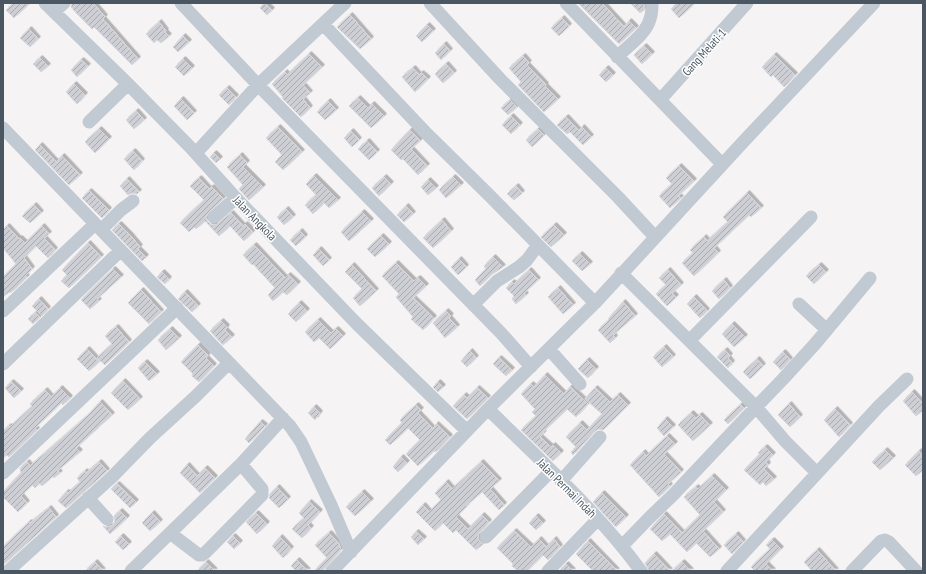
<svg xmlns="http://www.w3.org/2000/svg" width="926" height="574" font-family="'PT Sans Narrow',sans-serif">
	<defs>
		<pattern id="building-hatch" width="6" height="6" patternUnits="userSpaceOnUse"><rect width="6" height="6" fill="#cdcfd5"/><path d="M-1 1l2-2M0 6l6-6M5 7l2-2" fill="none" stroke="#a8abb0"/></pattern>
		<filter id="shadow"><feDropShadow dx="2.5" dy="-2.5" stdDeviation="0" flood-color="#0004"/></filter>
	</defs>
	<rect width="100%" height="100%" fill="#f5f3f3"/>
	<path fill="url(#building-hatch)" stroke="#d7d9de" filter="url(#shadow)" d="M14,3H30L14,18L6,10Z
		M72,3H93L105,17L103,19L138,59L132,65L94,27L92,29L77,14L71,7Z
		M264,3L272,10L267,15L260,8Z
		M578,3H602L624,27L629,21L636,28L619,44Z
		M630,3H644V10L640,13Z
		M677,3H695L679,18L671,9Z
		M350,15L371,39L360,49L337,27Z
		M562,18L569,26L559,36L551,28Z
		M159,22L166,31L165,32L169,36L161,43L157,40L154,43L146,34Z
		M427,25L433,31L422,42L416,36Z
		M29,29L38,39L30,47L20,38Z
		M183,36L189,42L178,52L173,47Z
		M444,44L450,51L441,60L435,53Z
		M644,46L652,54L642,64L634,55Z
		M309,54L322,67L303,85L310,93L303,99L310,108L301,117L282,98L283,97L272,84L285,72L287,75Z
		M774,55L795,75L784,87L773,75L771,77L762,67Z
		M523,56L529,63L527,65L546,85L545,86L558,99L544,112L518,85L521,82L509,68Z
		M40,58L48,66L41,72L33,64Z
		M183,59L192,68L184,76L175,67Z
		M81,60L88,66L77,77L71,70Z
		M446,64L454,73L443,83L435,74Z
		M413,68L419,75L421,73L428,79L415,92L402,77Z
		M606,68L613,75L606,82L599,75Z
		M74,84L85,95L77,104L66,92Z
		M227,88L236,97L229,105L219,95Z
		M358,98L368,108L372,104L384,116L371,128L349,106Z
		M181,99L194,113L187,120L174,106Z
		M510,100L517,107L508,115L501,108Z
		M328,101L336,110L325,120L317,112Z
		M136,111L144,120L134,129L126,120Z
		M511,116L520,125L511,134L502,125Z
		M566,117L579,131L582,127L591,137L583,145L570,132L567,134L557,125Z
		M278,127L302,152L283,170L275,162L282,155L266,138Z
		M99,129L109,139L95,153L85,142Z
		M538,129L544,135L532,147L526,140Z
		M410,130L420,141L411,149L427,166L418,175L403,159L401,160L391,150Z
		M351,131L359,140L352,147L344,138Z
		M367,141L377,152L369,160L358,149Z
		M40,145L56,162L62,156L80,175L69,185L35,150Z
		M133,151L142,161L134,170L124,159Z
		M214,153L220,159L216,163L210,157Z
		M240,155L247,163L243,167L263,187L249,200L239,189L243,185L227,167Z
		M679,166L694,181L678,196L681,198L670,208L659,196L672,184L666,178Z
		M314,176L338,200L329,208L324,203L313,214L305,205L316,195L306,184Z
		M384,177L391,184L379,196L372,188Z
		M453,177L461,185L446,198L439,190Z
		M199,178L209,189L212,187L223,199L207,214L206,218L208,222L212,225H216L231,213L243,226L245,224L253,232L244,241L230,226L219,236L205,221L196,229L194,227L189,232L180,223L204,200L190,186Z
		M127,179L139,192L137,194L132,193L128,195L120,186Z
		M428,180L436,188L428,195L421,187Z
		M516,186L522,193L514,200L507,194Z
		M89,191L109,210L102,218L82,198Z
		M747,193L761,208L751,217L749,215L714,248L718,253L694,276L682,263L693,253L690,250L704,237L707,241L728,222L723,217Z
		M34,205L41,213L30,223L22,216Z
		M406,206L413,214L404,222L397,215Z
		M286,209L293,217L284,225L277,217Z
		M362,212L371,221L349,241L341,232Z
		M442,220L451,231L433,248L423,238Z
		M119,224L130,235L140,247L138,249L146,257L142,261L112,230Z
		M554,225L564,235L551,247L541,237Z
		M7,226L19,239L20,238L25,243L42,226L49,234L44,238L55,250L48,258L36,246L24,258L32,269L25,276L27,277L14,290L10,293L9,292L3,297V277L16,264L3,248V230Z
		M300,231L305,237L296,246L290,240Z
		M381,236L389,244L375,257L367,249Z
		M88,243L101,257L69,288L61,281L67,275L62,270Z
		M254,245L285,278L288,275L298,284L287,295L283,292L273,301L268,295L275,288L253,264L252,265L243,255Z
		M319,249L329,260L323,266L313,255Z
		M580,254L590,264L582,271L572,261Z
		M493,257L503,267L491,275L480,286L475,280L486,269L484,266Z
		M459,259L466,267L458,275L451,267Z
		M396,263L414,281L418,278L426,286L413,298L434,318L423,330L411,319L413,317L396,297L399,294L382,276Z
		M352,265L376,291L360,306L353,298L362,289L345,272Z
		M819,265L826,272L814,284L806,276Z
		M113,269L121,277L97,299L99,301L90,309L81,300Z
		M529,270L538,280L524,293L526,295L516,304L512,299L514,296L506,288L512,282L514,284Z
		M668,270L681,285L672,293L676,297L667,306L656,294L666,285L659,278Z
		M162,272L169,279L165,284L157,277Z
		M724,280L730,288L719,299L712,291Z
		M558,288L573,305L563,314L548,297Z
		M141,290L161,312L149,324L128,303Z
		M185,292L198,306L192,312L178,299Z
		M694,297L707,311L700,318L687,304Z
		M39,299L48,309L42,316L32,306Z
		M623,302L635,316L613,335L615,338L610,343L598,330L609,320L608,319Z
		M299,303L307,311L296,322L288,314Z
		M446,311L451,316L449,318L457,327L445,338L433,323Z
		M35,313L40,317L33,324L28,319Z
		M318,320L331,333L336,329L343,336L330,349L319,338L314,342L305,332Z
		M221,321L227,327L225,330L232,337L223,345L210,331Z
		M732,324L745,337L734,347L722,334Z
		M116,327L129,342L105,365L97,358L112,344L105,336Z
		M170,329L179,338L166,350L158,340Z
		M198,345L208,355L206,358L214,366L199,382L192,376L193,374L181,362Z
		M664,347L673,357L662,367L653,357Z
		M87,349L99,362L89,371L77,359Z
		M725,350L730,356L728,358L732,363L728,368L717,357Z
		M470,351L476,358L467,367L461,361Z
		M783,352L790,360L781,370L773,362Z
		M499,358L512,370L506,376L493,364Z
		M757,359L763,366L750,379L743,372Z
		M587,360L596,369L588,378L578,369Z
		M145,362L157,374L149,381L138,368Z
		M545,375L564,394L570,387L588,404L576,417L567,409L543,432L544,433L540,437L551,447L553,445L561,453L553,461L521,430L536,416L532,412L535,409L521,394L531,384L534,387Z
		M123,381L140,399L128,410L111,393Z
		M11,382L21,391L14,398L5,388Z
		M438,382L443,387L438,392L433,387Z
		M60,388L70,398L63,405L61,403L35,428L37,430L9,457L7,455L3,458V431L9,426L10,427L32,406L30,404L45,390L51,397Z
		M477,388L488,398L467,419L453,406L464,395L467,398Z
		M595,388L610,402L618,395L628,405L603,430L598,429L594,432L573,455L571,452L576,447L566,437L580,423L587,430L602,414L585,399Z
		M912,392L923,404V410L916,416L903,401Z
		M100,402L112,415L76,448L80,452L57,471L60,473L54,478L53,476L42,486L39,483L35,488L32,485L21,496L27,503L18,512L3,497V492L21,473L20,468L27,462L30,466L87,416Z
		M789,404L800,417L790,427L778,415Z
		M416,405L421,410L418,413L433,429L436,424L450,437L436,452L434,451L418,466L406,454L420,440L408,428L390,445L385,440L402,423L400,420Z
		M740,405L744,408L728,424L724,420Z
		M314,407L320,413L315,420L308,413Z
		M835,409L850,425L839,437L824,420Z
		M691,413L696,418L700,415L710,425L693,441L678,425Z
		M665,419L673,427L664,436L657,428Z
		M260,422L265,426L249,443L245,439Z
		M667,436L675,444L664,454L681,472L668,484L670,486L659,497L630,465L643,452L646,456Z
		M765,447L773,455L766,462L768,465L764,469L774,479L766,486L763,482L760,485L744,470L760,454L758,453Z
		M885,450L893,458L880,470L872,462Z
		M919,451L923,456V470L916,476L905,465Z
		M401,457L407,463L398,472L393,467Z
		M99,462L107,471L66,508L58,501L66,492L68,493L80,482L77,478L85,471L86,473Z
		M481,462L499,481L490,489L504,505L499,510L482,492L466,506H467L456,517L468,529L482,515L489,522L478,535V539L483,544L476,550L456,530L453,533L443,523L435,531L416,512L423,505L429,512L441,500L435,493L446,482L452,489Z
		M187,465L197,476L205,468L215,478L200,493L180,473Z
		M712,476L726,490L714,502L723,512L703,531L719,549L710,557L696,543L687,552L670,534L662,541L650,529L664,514L682,533L700,515L684,497L696,487L698,489Z
		M117,484L136,502L130,508L111,489Z
		M277,487L288,499L279,508L269,498L270,494Z
		M362,492L371,501L355,516L346,507Z
		M602,493L626,517L616,527L593,502Z
		M309,502L320,512L308,525L311,528L302,538L292,529L304,518L299,513Z
		M49,508L56,517L3,565V547L29,522L30,523Z
		M120,511L127,518L110,534L103,526L108,527L113,525L115,521L114,516Z
		M152,513L160,522L150,531L142,523Z
		M256,513L267,524L257,534L246,522Z
		M536,516L543,523L536,530L529,523Z
		M514,531L531,547L539,539L546,547L554,539L560,547L548,560L543,555L527,571H518L512,566L513,564L497,548Z
		M416,532L424,539L418,545L411,537Z
		M329,533L339,544L341,550L322,571H316L315,570L327,558L315,545Z
		M736,534L743,542L732,554L724,545Z
		M121,536L129,544L123,550L115,542Z
		M233,536L240,543L234,549L227,542Z
		M280,537L291,549L283,558L272,546Z
		M772,540L781,549L766,564L773,571H755L751,567L770,549L766,545Z
		M588,541L617,571H593L576,554Z
		M817,550L836,571H812L804,562Z
		M654,554L670,571H649L645,563Z
		M297,560L308,571H296L291,566Z
		M95,562L103,571H85Z
		M206,562L215,571H197Z
		M682,562L691,571H672Z
		M566,564L573,571H559Z"/>
	<g fill="none" stroke-linecap="round" stroke-linejoin="round">
		<path stroke="#c1cad2" stroke-width="13" d="M45,3L128,84L190,147L236,198L357,324L467,431
			M181,3L258,85L501,333L531,367
			M430,3L500,79L618,197L655,237
			M566,3L722,164
			M54,12L64,3
			M323,24L427,134L490,196L595,303
			M617,57C628,46 646,34 650,19C652,14 652,8 652,3
			M660,100L747,3
			M89,122L128,84
			M3,128L290,426L301,442L331,505L351,552
			M196,153L258,85L345,3
			M214,217L236,198
			M101,230L121,210L133,201
			M621,273L756,407L785,441L817,473
			M799,304L827,330
			M473,305L497,281L519,267L527,260L538,245
			M3,311L95,224
			M690,340L811,217
			M549,349L580,384
			M3,364L120,251
			M488,409C541,461 597,511 641,571
			M3,473L177,308
			M561,481L600,437
			M88,498L107,519
			M170,533L199,555H202L206,552L262,495V489L241,464
			M486,537L551,471
			M622,546L650,517L673,495L756,407L783,379L815,344L870,278
			M8,571L113,476L150,438L196,396L229,363
			M131,571L241,464L283,418
			M332,571L488,409L595,303L744,141L874,3
			M548,571L598,519
			M727,571L879,406L907,379
			M852,571L881,541L885,540L889,542L916,571"/>
	</g>
	<g text-anchor="middle" dominant-baseline="central" stroke-width="3" stroke-linejoin="round" paint-order="stroke">
		<g font-size="12" fill="#4a5661" stroke="#fff">
			<text transform="translate(704 52) rotate(-48)">Gang Melati-1</text>
			<text transform="translate(255 218) rotate(46)">Jalan Angkola</text>
			<text transform="translate(567 488) rotate(45)">Jalan Permai Indah</text>
		</g>
	</g>
	<rect width="926" height="574" fill="none" stroke="#4a5661" stroke-width="8"/>
</svg>
